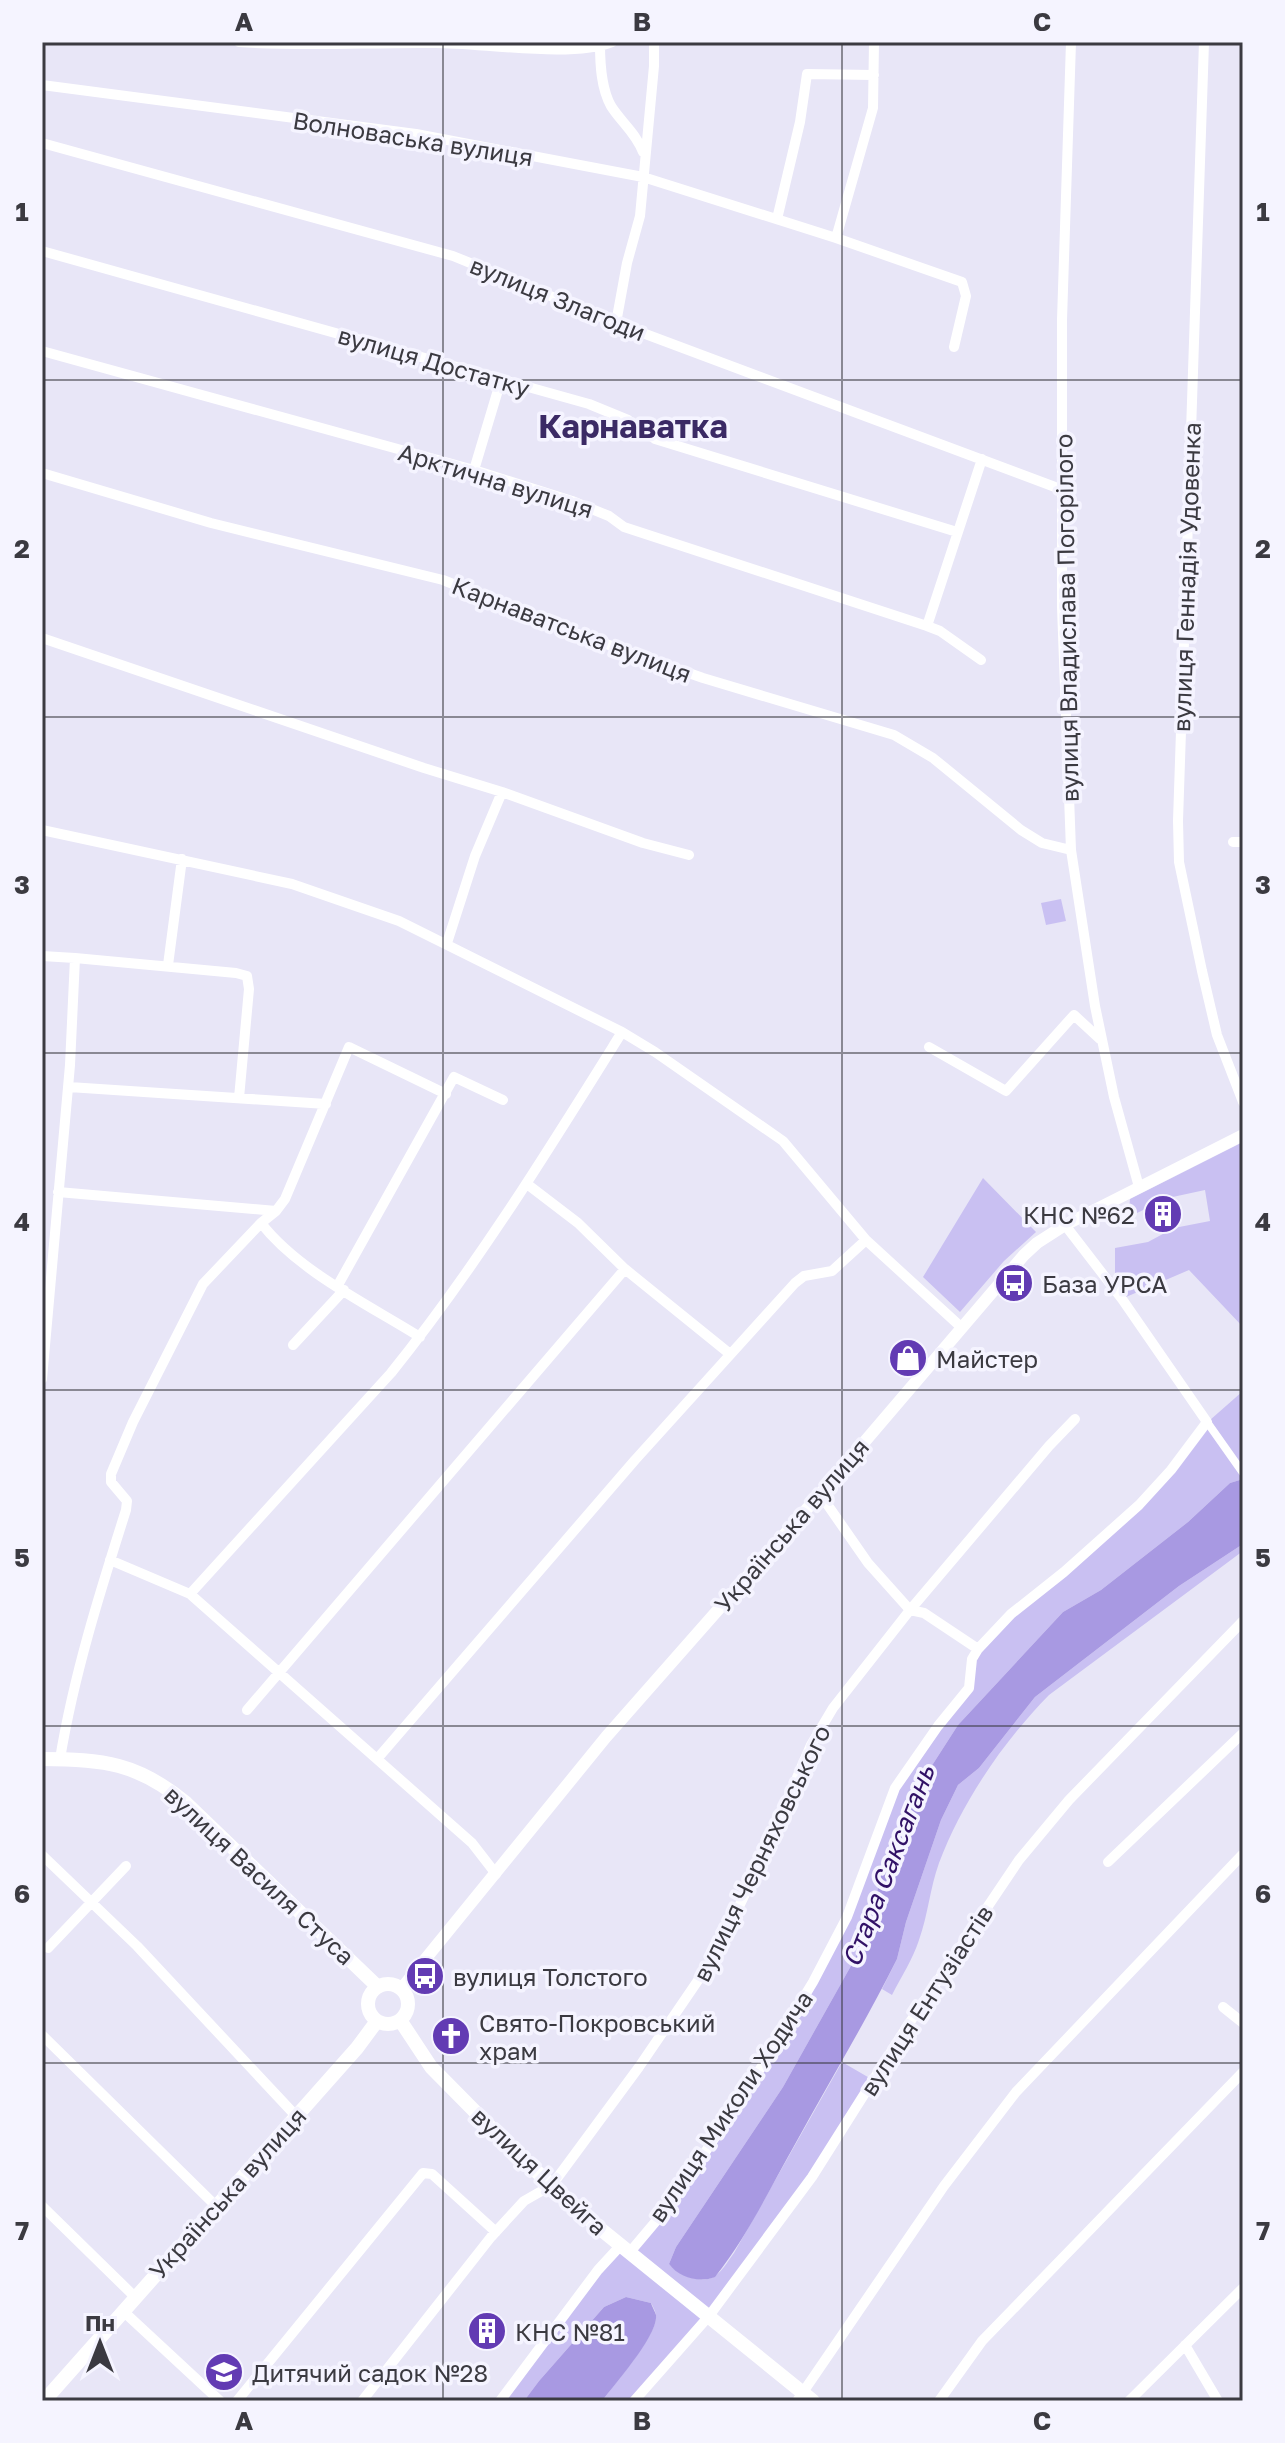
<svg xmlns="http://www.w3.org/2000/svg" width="1285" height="2443" font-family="'Golos Text',sans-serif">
	<rect width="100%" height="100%" fill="#e8e6f7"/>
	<path fill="#c9c0f2" d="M1061,899L1066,921L1046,925L1041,903Z
		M1243,1142V1327L1189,1270L1126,1297L1115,1278V1248L1148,1242L1174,1228L1210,1221L1205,1190L1168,1198L1137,1213L1129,1210L1130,1199Z
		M983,1178L1036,1232L1004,1261L960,1312L923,1277Z
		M1243,1391V1468L1210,1420Z
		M1205,1424L1243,1479L1230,1483L1188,1522L1101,1590L1063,1612L958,1725L931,1767L889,1849L881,1872L870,1929L852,1964L783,2087L676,2247L669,2264C676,2274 699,2283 711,2278C720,2275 728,2261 734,2253L842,2062L873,2080L812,2177L709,2316L634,2401H602C614,2385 659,2333 656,2315C655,2310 653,2307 651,2303L626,2297L604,2307L539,2381L524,2401H500L611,2255L630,2252L672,2201L764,2063L847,1917L895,1788L969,1688L978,1649L1139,1505Z
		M1243,1544V1551L1049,1695C1003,1742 962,1802 939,1863C930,1888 928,1915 919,1940C913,1959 901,1977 892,1995L882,1989L897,1959L906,1922L941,1820L958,1785L979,1768L1035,1697L1179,1586Z"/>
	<path fill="#a899e2" d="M1243,1479V1544L1179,1586L1035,1697L979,1768L958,1785L941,1820L906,1922L897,1959C865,2023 828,2084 794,2146C769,2190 747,2237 715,2277C700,2283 679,2278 669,2264L676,2247L783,2087L852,1964L870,1929L881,1872L889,1849L931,1767L958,1725L1063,1612L1101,1590L1188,1522L1230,1483Z
		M626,2297L651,2303C651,2304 656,2314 656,2315C659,2334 614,2385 602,2401H524L539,2381L604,2307Z"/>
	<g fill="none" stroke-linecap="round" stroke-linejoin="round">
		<path stroke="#fff" stroke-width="8" d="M1207,1422L1243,1473"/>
		<path stroke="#fff" stroke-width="10" d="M239,42C305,47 370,42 436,43C482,43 573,58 612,42
			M1071,42L1062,320V607L1071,850L1095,1006L1114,1097L1139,1187
			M1204,42L1178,821L1179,862L1202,971L1217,1035L1243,1102
			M600,44C600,64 601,88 611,106C621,122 636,133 643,152
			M42,85L416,134L643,177L836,238L962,282L966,296L954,347
			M42,143L453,256L616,323L1063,490
			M777,219L800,122L807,74L874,75
			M836,238L873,108L874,42
			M42,251L589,404L628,420L655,439L957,532
			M616,323L627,263L640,216L654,66V42
			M42,351L474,470L572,501L609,516L624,527L927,626L940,631L981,660
			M474,470L501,380
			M42,473L211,523L443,580L572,632L703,678L894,735L933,758L1021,830L1042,843L1071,850
			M927,626L982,459
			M42,638L424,768L502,792L643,843L689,855
			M42,830L292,884L399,921L622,1032L655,1052L783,1141L866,1240L961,1327
			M1233,842H1243
			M447,943L475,856L502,792
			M42,956L75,958L70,1065L42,1379
			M75,958L236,973L247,976L249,989L239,1098
			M168,965L182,859
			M929,1047L1006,1091L1074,1015L1100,1039
			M69,1087L326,1104
			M527,1184L578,1223L625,1269L730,1354
			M58,1192L276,1211
			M261,1223C298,1271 369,1305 420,1337
			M338,1285L454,1077L503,1100
			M293,1345L344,1290
			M820,1494L868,1563L910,1610L924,1613L978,1649
			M110,1560L190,1594L472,1843L496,1874
			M190,1594L391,1373C477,1266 549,1149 622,1032
			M247,1710L625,1269
			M60,1759C74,1674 100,1592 126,1510L127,1501L111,1482V1474L133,1422L203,1284L261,1223L276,1211L285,1199L349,1047L446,1094
			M377,1759L635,1460L795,1283L804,1276L832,1271L866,1240
			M42,1855L137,1946L296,2116
			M1108,1862L1243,1733
			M48,1948L126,1866
			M1223,2007L1243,2023
			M42,2035L215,2205
			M42,2206L135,2297
			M630,2252L673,2201L764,2063L813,1982L847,1917L895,1788L938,1726L969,1688L972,1659L978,1649L1011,1614L1064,1572L1139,1505L1171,1470L1207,1422L1122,1299L1065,1225
			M123,2311L220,2401
			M1185,2345L1218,2401
			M237,2401L423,2173L432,2174L496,2232
			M362,2401L491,2237L524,2201L552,2185L639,2067L716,1954L761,1861L811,1745L833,1708L910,1610L1049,1446L1075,1419
			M500,2401L598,2270L621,2245
			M634,2401L709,2316L812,2177L908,2025L1019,1860L1069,1800L1243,1621
			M797,2401L944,2186L1016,2092L1243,1854
			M939,2401L982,2341L1243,2072
			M1129,2401L1243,2288"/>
		<path stroke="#fff" stroke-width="12" d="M401,1989L606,1737L820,1494L1024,1255L1037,1243L1065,1225L1243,1135"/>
		<path stroke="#fff" stroke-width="14" d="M42,1759C103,1759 138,1763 186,1803L378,1987
			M368 2004a20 20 0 1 1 40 0a20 20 0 1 1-40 0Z
			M400,2020L431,2067L516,2153L598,2227L813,2401
			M44,2401L357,2048L377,2021"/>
	</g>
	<path fill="none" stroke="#3b3a41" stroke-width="2" stroke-opacity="0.55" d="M443,42V2401M842,42V2401M42,380H1243M42,717H1243M42,1053H1243M42,1390H1243M42,1726H1243M42,2063H1243"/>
	<defs>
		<g id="building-disc" transform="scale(2)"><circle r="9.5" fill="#623bb3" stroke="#f5f4ff"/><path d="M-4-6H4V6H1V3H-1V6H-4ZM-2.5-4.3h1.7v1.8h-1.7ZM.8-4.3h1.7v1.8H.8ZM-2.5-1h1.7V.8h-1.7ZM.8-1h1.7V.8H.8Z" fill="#fff"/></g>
		<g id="bus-disc" transform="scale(2)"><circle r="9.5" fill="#623bb3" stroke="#f5f4ff"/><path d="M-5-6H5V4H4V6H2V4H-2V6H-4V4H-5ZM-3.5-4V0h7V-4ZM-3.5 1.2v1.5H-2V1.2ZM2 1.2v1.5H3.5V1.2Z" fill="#fff"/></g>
		<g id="shop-disc" transform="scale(2)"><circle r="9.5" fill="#623bb3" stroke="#f5f4ff"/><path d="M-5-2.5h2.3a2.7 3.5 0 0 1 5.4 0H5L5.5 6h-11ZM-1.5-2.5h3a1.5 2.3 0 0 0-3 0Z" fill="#fff"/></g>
		<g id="church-disc" transform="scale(2)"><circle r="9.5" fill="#623bb3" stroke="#f5f4ff"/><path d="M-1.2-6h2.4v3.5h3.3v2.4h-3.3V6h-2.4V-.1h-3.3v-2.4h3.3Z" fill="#fff"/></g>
		<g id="school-disc" transform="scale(2)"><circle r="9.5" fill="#623bb3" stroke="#f5f4ff"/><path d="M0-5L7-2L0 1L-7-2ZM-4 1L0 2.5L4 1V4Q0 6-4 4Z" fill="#fff"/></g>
	</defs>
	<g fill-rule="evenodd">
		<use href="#building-disc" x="1163" y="1214"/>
		<use href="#bus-disc" x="1014" y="1283"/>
		<use href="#shop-disc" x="908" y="1358"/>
		<use href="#bus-disc" x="425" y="1976"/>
		<use href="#church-disc" x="451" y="2036"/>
		<use href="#building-disc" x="487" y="2331"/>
		<use href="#school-disc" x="224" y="2372"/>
	</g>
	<g text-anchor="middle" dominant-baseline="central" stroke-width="7" stroke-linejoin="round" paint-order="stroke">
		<g font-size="24" fill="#3b3a41" stroke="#f5f4ff">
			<text transform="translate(413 138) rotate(9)">Волноваська вулиця</text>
			<text transform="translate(558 298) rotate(22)">вулиця Злагоди</text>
			<text transform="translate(434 361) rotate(16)">вулиця Достатку</text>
			<text transform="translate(496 480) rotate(17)">Арктична вулиця</text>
			<text transform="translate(1186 577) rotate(-88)">вулиця Геннадія Удовенка</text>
			<text transform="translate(1066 618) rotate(-91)">вулиця Владислава Погорілого</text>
			<text transform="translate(572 629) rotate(21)">Карнаватська вулиця</text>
			<text transform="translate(791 1525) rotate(-49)">Українська вулиця</text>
			<text transform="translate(761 1853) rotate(-64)">вулиця Черняховського</text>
			<text transform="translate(260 1875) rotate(43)">вулиця Василя Стуса</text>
			<text transform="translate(926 2000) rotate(-57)">вулиця Ентузіастів</text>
			<text transform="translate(730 2106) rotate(-56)">вулиця Миколи Ходича</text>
			<text transform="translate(540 2171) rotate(43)">вулиця Цвейга</text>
			<text transform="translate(227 2193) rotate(-48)">Українська вулиця</text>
		</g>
		<g font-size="24" fill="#3b3a41" stroke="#f5f4ff" text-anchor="start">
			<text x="1135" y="1214" text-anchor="end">КНС №62</text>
			<text x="1042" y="1283">База УРСА</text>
			<text x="936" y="1358">Майстер</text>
			<text x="453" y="1976">вулиця Толстого</text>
			<text x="479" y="2022">Свято-Покровський<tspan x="479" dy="28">храм</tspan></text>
			<text x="515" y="2331">КНС №81</text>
			<text x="252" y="2372">Дитячий садок №28</text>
		</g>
		<g font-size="26" font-style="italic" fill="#311166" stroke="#f5f4ff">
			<text transform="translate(888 1866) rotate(-69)">Стара Саксагань</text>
		</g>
		<g font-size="32" font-weight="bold" fill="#3b2a65" stroke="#f5f4ff">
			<text x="633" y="426">Карнаватка</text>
		</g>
	</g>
	<rect width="1285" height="2443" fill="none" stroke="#f5f4ff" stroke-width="88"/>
	<g transform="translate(100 2343)" stroke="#f5f4ff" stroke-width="6" paint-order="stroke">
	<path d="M0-6L14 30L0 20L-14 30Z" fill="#3b3a41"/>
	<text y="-12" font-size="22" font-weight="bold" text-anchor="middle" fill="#3b3a41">Пн</text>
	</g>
	<rect x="44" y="44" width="1197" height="2355" fill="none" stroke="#3b3a41" stroke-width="3"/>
	<g font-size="26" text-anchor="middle" font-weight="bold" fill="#3b3a41">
		<text x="244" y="31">A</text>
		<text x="642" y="31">B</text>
		<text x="1042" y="31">C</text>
		<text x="22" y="221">1</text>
		<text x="1263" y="221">1</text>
		<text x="22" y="558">2</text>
		<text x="1263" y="558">2</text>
		<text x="22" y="894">3</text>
		<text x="1263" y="894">3</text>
		<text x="22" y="1231">4</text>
		<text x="1263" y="1231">4</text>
		<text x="22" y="1567">5</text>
		<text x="1263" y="1567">5</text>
		<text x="22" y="1903">6</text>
		<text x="1263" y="1903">6</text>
		<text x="22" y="2240">7</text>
		<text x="1263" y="2240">7</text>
		<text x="244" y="2430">A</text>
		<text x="642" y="2430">B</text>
		<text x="1042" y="2430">C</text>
	</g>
</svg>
